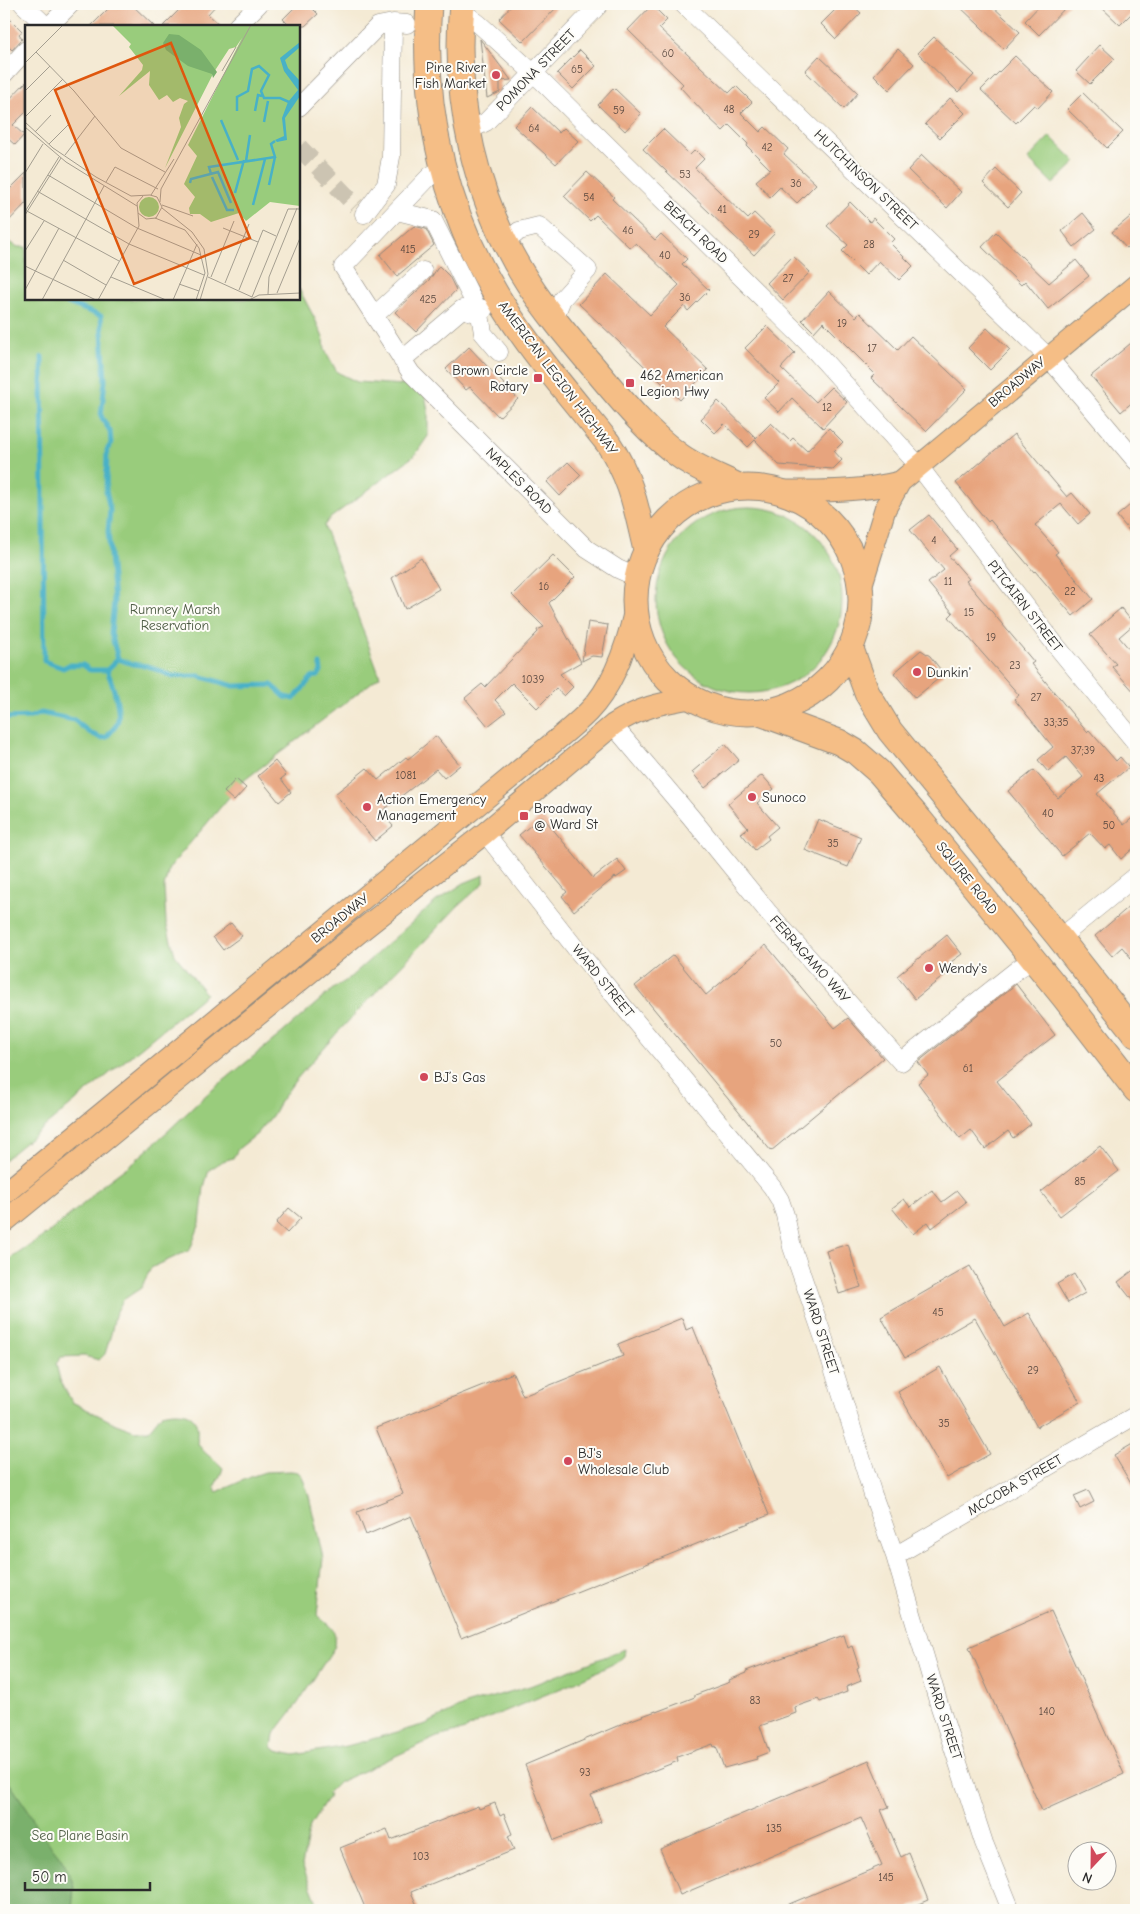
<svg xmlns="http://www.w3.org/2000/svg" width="1140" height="1914" font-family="'Comic Neue',sans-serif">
	<rect width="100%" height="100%" fill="#fdfcf7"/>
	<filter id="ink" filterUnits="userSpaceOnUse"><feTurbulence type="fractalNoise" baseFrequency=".02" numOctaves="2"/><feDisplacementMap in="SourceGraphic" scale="10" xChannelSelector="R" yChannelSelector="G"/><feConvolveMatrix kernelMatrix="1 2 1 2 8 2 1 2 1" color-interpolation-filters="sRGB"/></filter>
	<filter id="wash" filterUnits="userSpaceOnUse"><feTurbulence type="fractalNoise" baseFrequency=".0096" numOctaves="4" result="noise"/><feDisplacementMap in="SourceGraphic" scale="20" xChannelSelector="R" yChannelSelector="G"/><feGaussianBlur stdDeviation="1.12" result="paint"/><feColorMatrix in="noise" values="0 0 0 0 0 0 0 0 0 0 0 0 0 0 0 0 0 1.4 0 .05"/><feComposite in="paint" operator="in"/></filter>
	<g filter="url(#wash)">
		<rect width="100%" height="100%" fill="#f4ead4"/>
		<path fill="#99cc7c" stroke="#627c54" d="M1050,136L1076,162L1053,184L1028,159Z
			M4,239L18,247H26V299H299V289L315,319L324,340L325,350L337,372L357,382L404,385L419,390L425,394L428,411V436L415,455L329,519L324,526L380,676L242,782L169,868L164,887L166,922L175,955L206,994L4,1160Z
			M656 600a93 93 0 1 1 186 0a93 93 0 1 1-186 0Z
			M484,875V883L458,906L336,1034L294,1082L280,1102L272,1116L257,1134L238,1149L233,1158L223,1161L209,1170L204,1187L200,1223L190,1250L151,1268L141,1288L123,1300L115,1315L111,1334L105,1354L99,1360L84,1356L61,1357L56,1364L60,1380L72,1402L116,1424L135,1431L149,1430L162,1414C175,1411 195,1409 197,1428C198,1432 196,1438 198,1443C202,1453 216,1460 223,1468L221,1474L214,1487L217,1492L253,1476L265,1472L291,1471L298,1472L302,1476L309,1496L323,1558L317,1615C329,1627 337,1627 335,1646L298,1703L274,1734L272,1747L277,1751L294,1755L347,1746L426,1724L465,1705L530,1686L625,1649L624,1656L617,1662L569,1685L479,1722L465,1730L437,1737L339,1782L327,1794L330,1795L310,1826L302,1865L320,1910H4V1267L10,1259L48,1233L88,1200L100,1187L135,1161L168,1131L206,1095L281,1034L334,988L347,980L435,902L464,883Z"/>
		<path fill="#7ab06c" stroke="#526e4c" d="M4,1775L29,1812L37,1828L60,1857L70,1874L74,1887L72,1910H4Z"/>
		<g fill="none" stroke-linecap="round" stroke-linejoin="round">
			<path stroke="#48b1c7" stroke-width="5" d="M57,299L101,316L105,381L101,416L110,431L111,444L107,450L106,491L110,510L108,531L114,601L111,633L118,659
				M42,357L44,661L63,668L69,665H83L90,670H107L118,659L132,664L148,666L172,676H199L234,686L272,685L285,697L294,699L312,677L318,676L321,671L320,664
				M4,718L31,717L41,713L74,720L89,732L101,738L107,737C109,733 115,728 117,724C122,711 112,683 107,670"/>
		</g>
		<g id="blocks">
			<path fill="#e7a47e" d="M113,4H131L154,26H91Z
				M185,4H217L208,14L221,26H163Z
				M298,4H308L318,14L305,26H290L283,19Z
				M513,4H560L523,42L499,19Z
				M841,4H851L861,13L836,39L821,24Z
				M957,4H990L1020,32L1004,49Z
				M1041,4H1069L1039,35L1025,21Z
				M1098,4H1128L1135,10L1120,25Z
				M652,5L667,20L659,28L729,93L736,86L752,102L741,113L760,132L765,127L788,149L784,154L816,184L797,203L780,187L770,197L756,181L770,169L747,146L748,144L729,125L723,131L707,116L680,87L683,84L628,30Z
				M4,13L22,31L19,35L22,39L12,50L8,46L4,51Z
				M934,37L974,75L958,92L918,53Z
				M480,39L511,80L500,81V92L487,98Z
				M1100,45L1115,59L1090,84L1076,71Z
				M898,49L914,64L889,90L874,75Z
				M580,50L596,66L573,89L557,73Z
				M819,56L858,93L844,109L805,71Z
				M1015,56L1053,92L1038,108L1034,105L1016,123L981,90Z
				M26,82V112L13,125L24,135L15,145L4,135V105Z
				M614,88L641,114L625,131L598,105Z
				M1083,93L1123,132L1107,148L1067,109Z
				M950,98L965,113L940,138L925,124Z
				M532,107L559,133L564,128L578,141L556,164L514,126Z
				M663,129L690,155L695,150L704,159L695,168L720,192L748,219L754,213L775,233L754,255L643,149Z
				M922,155L961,192L947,208L908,170Z
				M996,169L1021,193L1008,207L983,183Z
				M587,172L614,197L612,199L655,240L661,234L687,259L682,264L709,290L688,311L684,306L663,327L708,370L680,400L579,304L607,274L650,315L679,285L636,243L630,248L596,215L590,221L564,196Z
				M26,173V203L4,226V195Z
				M850,202L870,222L873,218L894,239L890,243L913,266L899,280L879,261L866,275L842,251L848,245L827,226Z
				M1136,212V240L1126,248L1112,232Z
				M1083,213L1096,229L1074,247L1062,231Z
				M414,226L426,229L434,245L397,276L380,255Z
				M996,232L1049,283L1076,260L1089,276L1048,309L1025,281L1021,285L982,247Z
				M793,256L810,272L783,300L767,283Z
				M439,266L449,276L456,290L416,332L395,312L430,279Z
				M829,291L856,317L860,313L898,350L911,336L967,389L926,431L871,378L875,374L823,322L814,332L802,320Z
				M767,326L795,353L781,368L816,402L831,387L847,402L823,428L792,398L779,412L764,398L779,383L745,348Z
				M987,328L1010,350L990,370L968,348Z
				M1136,339V399L1121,412L1091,376Z
				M469,347L518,399L499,417L470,387L466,390L446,369Z
				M718,401L756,438L771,423L790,441L793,438L807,451L829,428L843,442L834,451L842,460L833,469L779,465L755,440L748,447L724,424L715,433L701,419Z
				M1014,434L1067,497L1072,493L1090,514L1078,524L1061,504L1035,525L1058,552L1055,554L1093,599L1073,616L1035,571L1034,572L990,520L988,522L956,483Z
				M568,462L581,475L560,496L547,482Z
				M1136,500V539L1117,516Z
				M929,515L957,549L949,556L969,579L966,581L1034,662L1031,664L1087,732L1089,730L1116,761L1120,757L1129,767L1097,794L1124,825L1136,815V846L1121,859L1110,845L1105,849L1090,833L1062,856L1008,791L1034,770L1058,798L1083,777L1066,757L1048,772L1038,760L1053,747L1014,699L1019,695L962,630L961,631L949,617L953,613L928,583L944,570L910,530Z
				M553,555L575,577L549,603L581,662L560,674L573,687L564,696L556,689L537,708L512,683L495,700L506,712L488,726L465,698L482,684L485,687L538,632L537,630L544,627L512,595Z
				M421,558L439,589L405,609L392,578Z
				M1121,608L1134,624L1119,637L1136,657V694L1112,667L1116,664L1090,635Z
				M588,622L608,625L602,657L592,656L582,661Z
				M921,650L930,656L944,674L915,698L894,673Z
				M436,736L460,765L444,778L436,769L381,812L393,826L375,841L335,794L367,768L378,780L406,757L408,759Z
				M725,744L739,760L705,788L692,772Z
				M275,761L286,775L281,779L291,792L279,802L258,776Z
				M762,775L774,789L757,803L778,827L767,836L769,839L755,850L741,833L748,828L728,804Z
				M236,779L246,788L234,801L224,792Z
				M542,816L593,878L617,859L626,871L616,878L615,877L574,911L562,896L567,892L519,835Z
				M818,819L861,837L848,867L805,850Z
				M1131,905L1136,912V964L1122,947L1112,956L1095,936Z
				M231,923L242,936L223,950L213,937Z
				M947,935L962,954L951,962L955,967L915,999L897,976Z
				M766,945L835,1028L848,1018L883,1058L771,1151L635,986L673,955L706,995Z
				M1016,984L1055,1035L997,1081L1031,1124L1013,1138L1008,1131L985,1149L971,1130L960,1139L918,1083L928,1075L918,1062Z
				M1100,1146L1119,1171L1060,1216L1041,1192Z
				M932,1190L942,1202L957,1191L966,1202L932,1228L928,1222L913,1234L892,1208L904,1199L910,1207Z
				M289,1208L301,1218L287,1233L276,1223Z
				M848,1244L861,1287L839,1294L826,1251Z
				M970,1266L1005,1327L1029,1313L1080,1402L1037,1427L975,1318L905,1358L881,1317Z
				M1136,1268V1305L1118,1282Z
				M1074,1274L1085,1293L1068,1303L1057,1284Z
				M682,1318L686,1330L693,1327L769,1515L461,1638L411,1516L366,1535L357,1512L403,1494L376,1428L513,1373L523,1396L623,1356L618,1344Z
				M940,1367L990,1454L947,1478L898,1392Z
				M1136,1442V1492L1114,1455Z
				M1088,1490L1094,1502L1080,1509L1074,1496Z
				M1051,1611L1124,1774L1042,1811L969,1647Z
				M844,1635L848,1648L852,1646L859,1667L857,1668L861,1681L846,1687L847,1692L820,1702L818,1699L795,1707L796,1713L760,1726L769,1752L756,1757L757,1759L724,1768L716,1746L714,1747L713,1744L677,1757L678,1761L591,1795L601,1822L554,1840L525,1765L629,1721L656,1711V1712L695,1697V1695L730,1682L729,1680L747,1673L746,1671Z
				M869,1760L889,1807L881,1810L901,1857L909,1853L928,1900L904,1910H775L882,1865L861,1818L680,1895L660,1849Z
				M495,1803L500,1816L504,1814L512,1834L508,1836L514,1850L411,1892L419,1910H366L340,1848L387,1829L391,1840L478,1806L479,1809Z"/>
		</g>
	</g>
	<g filter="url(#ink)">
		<use href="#blocks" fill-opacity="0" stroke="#908a80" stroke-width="1"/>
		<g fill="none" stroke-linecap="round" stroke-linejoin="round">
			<path stroke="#ccc4b2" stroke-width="18" stroke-dasharray="18 9" stroke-linecap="butt" d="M299,147L356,206"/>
			<g stroke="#908a80" stroke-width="19">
				<path id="minor" d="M23,4L46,26
					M683,4L1048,357L1136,461
					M462,11L479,24L542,81L806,341L918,465L1054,643L1136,743
					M49,26L71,4
					M237,26L259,4
					M4,74L26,50
					M299,107L378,26L393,23L407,24
					M468,131L486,122L600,4
					M443,168L430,176L343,267L411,373L587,549L618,569L636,577
					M397,211L433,220L480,314L483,333L499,352
					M364,214L386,185L391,157L393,23
					M505,243L519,231L539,226L588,270L562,299L554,319
					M374,316L423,271
					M402,360L462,309L480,314L484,309
					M613,725L690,816L768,912L901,1062L1018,969L1034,959
					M485,833L577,950L772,1187L780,1200L785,1215L792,1247L825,1342L873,1495L895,1556L938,1701L984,1843L1011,1910
					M1060,938L1136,876
					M895,1556L1136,1415"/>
			</g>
			<g stroke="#908a80" stroke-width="23">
				<path id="major" d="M780,491C821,491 860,492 900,482
					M861,587L885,509L900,482L1136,285
					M4,1194L538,755C555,741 573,727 588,712C614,686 627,645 635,610
					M4,1222L363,929L485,833L613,725C639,708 660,703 691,698"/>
			</g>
			<g stroke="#908a80" stroke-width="27">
				<path id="highway" d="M429,4C421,112 446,216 504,307C534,355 573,399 608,443C632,479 636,508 646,550
					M462,4C453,100 475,201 528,283C546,311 568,337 590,363C618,396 645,431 680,456C698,469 720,477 740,487
					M635 600a113 113 0 1 1 226 0a113 113 0 1 1-226 0Z
					M851,649L867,693L890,731L1058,936L1136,1035
					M760,713L839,742L856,752L879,772L920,820L1064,997L1136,1090"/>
			</g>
			<use href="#minor" stroke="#fff" stroke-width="18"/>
			<use href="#major" stroke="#f5be86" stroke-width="21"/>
			<use href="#highway" stroke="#f5be86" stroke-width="25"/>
		</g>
	</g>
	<g fill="#d1495b" stroke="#fdfcf7" stroke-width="2">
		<circle cx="496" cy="75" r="5"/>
		<rect x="533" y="373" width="10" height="10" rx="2.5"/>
		<rect x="625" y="378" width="10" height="10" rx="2.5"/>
		<circle cx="917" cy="672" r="5"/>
		<circle cx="752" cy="797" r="5"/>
		<circle cx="367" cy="807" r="5"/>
		<rect x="519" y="811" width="10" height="10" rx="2.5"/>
		<circle cx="929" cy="968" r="5"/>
		<circle cx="424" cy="1077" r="5"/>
		<circle cx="568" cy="1461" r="5"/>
	</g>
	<g text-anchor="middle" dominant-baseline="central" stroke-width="4" stroke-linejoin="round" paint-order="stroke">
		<g font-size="11" fill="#5a4940">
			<text x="668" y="53">60</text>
			<text x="577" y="69">65</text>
			<text x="729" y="109">48</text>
			<text x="619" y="110">59</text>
			<text x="534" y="128">64</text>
			<text x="767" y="147">42</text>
			<text x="685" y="174">53</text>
			<text x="796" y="183">36</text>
			<text x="589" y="197">54</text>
			<text x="722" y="209">41</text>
			<text x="628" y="230">46</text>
			<text x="754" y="234">29</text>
			<text x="869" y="244">28</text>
			<text x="408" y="249">415</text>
			<text x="665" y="255">40</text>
			<text x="788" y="278">27</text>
			<text x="685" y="297">36</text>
			<text x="428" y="299">425</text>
			<text x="842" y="323">19</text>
			<text x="872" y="348">17</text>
			<text x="827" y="407">12</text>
			<text x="934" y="540">4</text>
			<text x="948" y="581">11</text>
			<text x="544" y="586">16</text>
			<text x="1070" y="591">22</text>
			<text x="969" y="612">15</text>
			<text x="991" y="637">19</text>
			<text x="1015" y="665">23</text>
			<text x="533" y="679">1039</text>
			<text x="1036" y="697">27</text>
			<text x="1056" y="722">33;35</text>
			<text x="1083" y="750">37;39</text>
			<text x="406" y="775">1081</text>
			<text x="1099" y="778">43</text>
			<text x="1048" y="813">40</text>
			<text x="1109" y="825">50</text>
			<text x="833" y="843">35</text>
			<text x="776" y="1043">50</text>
			<text x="968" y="1068">61</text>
			<text x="1080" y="1181">85</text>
			<text x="938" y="1312">45</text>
			<text x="1033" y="1370">29</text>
			<text x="944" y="1423">35</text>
			<text x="755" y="1700">83</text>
			<text x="1047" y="1711">140</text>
			<text x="585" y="1772">93</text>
			<text x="774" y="1828">135</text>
			<text x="421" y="1856">103</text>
			<text x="886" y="1877">145</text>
		</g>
		<g font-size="14" fill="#2b2b2b" stroke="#fdfcf7" text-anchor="start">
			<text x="486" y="67" text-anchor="end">Pine River<tspan x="486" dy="16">Fish Market</tspan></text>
			<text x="528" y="370" text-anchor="end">Brown Circle<tspan x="528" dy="16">Rotary</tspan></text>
			<text x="640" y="375">462 American<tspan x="640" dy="16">Legion Hwy</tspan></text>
			<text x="927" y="672">Dunkin'</text>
			<text x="762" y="797">Sunoco</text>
			<text x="377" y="799">Action Emergency<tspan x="377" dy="16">Management</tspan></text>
			<text x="534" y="808">Broadway<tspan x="534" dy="16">@ Ward St</tspan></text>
			<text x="939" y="968">Wendy's</text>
			<text x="434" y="1077">BJ’s Gas</text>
			<text x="578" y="1453">BJ's<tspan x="578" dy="16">Wholesale Club</tspan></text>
		</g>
		<g font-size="14" fill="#2b2b2b" stroke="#fdfcf7">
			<text transform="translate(536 70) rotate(-46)">POMONA STREET</text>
			<text transform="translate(866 180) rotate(44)">HUTCHINSON STREET</text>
			<text transform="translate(696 232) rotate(44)">BEACH ROAD</text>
			<text transform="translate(558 378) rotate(53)">AMERICAN LEGION HIGHWAY</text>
			<text transform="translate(1017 382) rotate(-40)">BROADWAY</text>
			<text transform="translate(519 481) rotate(45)">NAPLES ROAD</text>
			<text transform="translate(1025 606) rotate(52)">PITCAIRN STREET</text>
			<text transform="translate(967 878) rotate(51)">SQUIRE ROAD</text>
			<text transform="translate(340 918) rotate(-39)">BROADWAY</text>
			<text transform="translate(810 959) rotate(48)">FERRAGAMO WAY</text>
			<text transform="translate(603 981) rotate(51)">WARD STREET</text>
			<text transform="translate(821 1332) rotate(72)">WARD STREET</text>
			<text transform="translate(1015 1485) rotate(-30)">MCCOBA STREET</text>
			<text transform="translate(944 1717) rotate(72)">WARD STREET</text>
		</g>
		<g font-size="14" fill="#4c5b43" stroke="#fdfcf7">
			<text x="175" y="609">Rumney Marsh<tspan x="175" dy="16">Reservation</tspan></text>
			<text x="80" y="1835">Sea Plane Basin</text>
		</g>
	</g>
	<g transform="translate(25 25)">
		<rect width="275" height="275" fill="#f4ead4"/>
		<path d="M87,0H275V181L245,177L221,196L214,188L186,197L175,189H165L164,183L170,172L159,159L172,131L163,120L217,13L211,22L204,24L189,47L140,143L156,102L154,93L159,79L163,76L155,73L148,77L142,70L134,75L124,60L125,46L94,71L117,45L118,40L104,22L106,19ZM114 182a10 10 0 1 1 20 0a10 10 0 1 1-20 0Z" fill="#99cc7c"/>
		<path d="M144,9L154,10L176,25L192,47L188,53L187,49L163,41L141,25L138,18Z" fill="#7ab06c"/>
		<path d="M275,17V22L260,35L263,43L275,56V71L260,93L262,115L252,117L250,115L259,111L257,93L263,77L273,65L259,46L255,33Z" fill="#48b1c7"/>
		<path fill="none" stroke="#48b1c7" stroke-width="2.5" d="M212,86V72L223,66L227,44L234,41L244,50L236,66L239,73H255L264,77M230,86L233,70L237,71M196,95L213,135M239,97L243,76M221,136L225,110M186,149L184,142L250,132L246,119L250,116M187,152L202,185H209M165,158L166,154L193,147L206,178M244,160L250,132M210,168L219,135M228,180L240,134"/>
		<path fill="none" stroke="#a49e90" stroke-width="1" d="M11,27L49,66L96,123L140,147M0,38L38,0M197,46L211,22M0,66L25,41M0,92L38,54M0,97L28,123L71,152L106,171L125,170L132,172L137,182L131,193L121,194L113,188L112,178L118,171M0,102L41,137L112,181M10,107L26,90M24,119L44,99M40,130L70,91M0,148L18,119M23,150L112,203L176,230M81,157L90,142L133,164M12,166L104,219L179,250M126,170L149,134M135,177L136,164L226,0M137,180L168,191M137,183L167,207L179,224L183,249L175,275M0,185L94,236M1,185L34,132M0,190L36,133M130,193L160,205L174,223L180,248L171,275M198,203L233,217M0,226L19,196M38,235L81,260M0,241L71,275M86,252L141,275M183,252L227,272L263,184H275M186,252L209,196M200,258L224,199M154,259L174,266M0,265L34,203M214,265L238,205L251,211M252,268L275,213M243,269L244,252L272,183M17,275L79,161M73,275L114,201L113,188M148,275L172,219M224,275L234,270L275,268"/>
		<path fill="#df570e" fill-opacity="0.15" stroke="#df570e" stroke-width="2.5" d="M146,18L225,213L109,259L30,65Z"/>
		<rect width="275" height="275" fill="none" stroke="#2b2b2b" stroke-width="2.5"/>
	</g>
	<rect width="1140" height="1914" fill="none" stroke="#fdfcf7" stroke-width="20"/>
	<g transform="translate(1092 1866) rotate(202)"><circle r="24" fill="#fdfcf7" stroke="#a9a8a5"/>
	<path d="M0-4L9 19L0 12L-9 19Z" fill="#d1495b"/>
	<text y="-8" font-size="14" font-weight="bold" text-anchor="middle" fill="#2b2b2b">N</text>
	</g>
	<path d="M25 1882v8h125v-8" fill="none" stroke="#2b2b2b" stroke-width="2.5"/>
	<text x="32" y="1882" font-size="15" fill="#2b2b2b" stroke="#fdfcf7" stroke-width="4" paint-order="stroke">50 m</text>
</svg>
